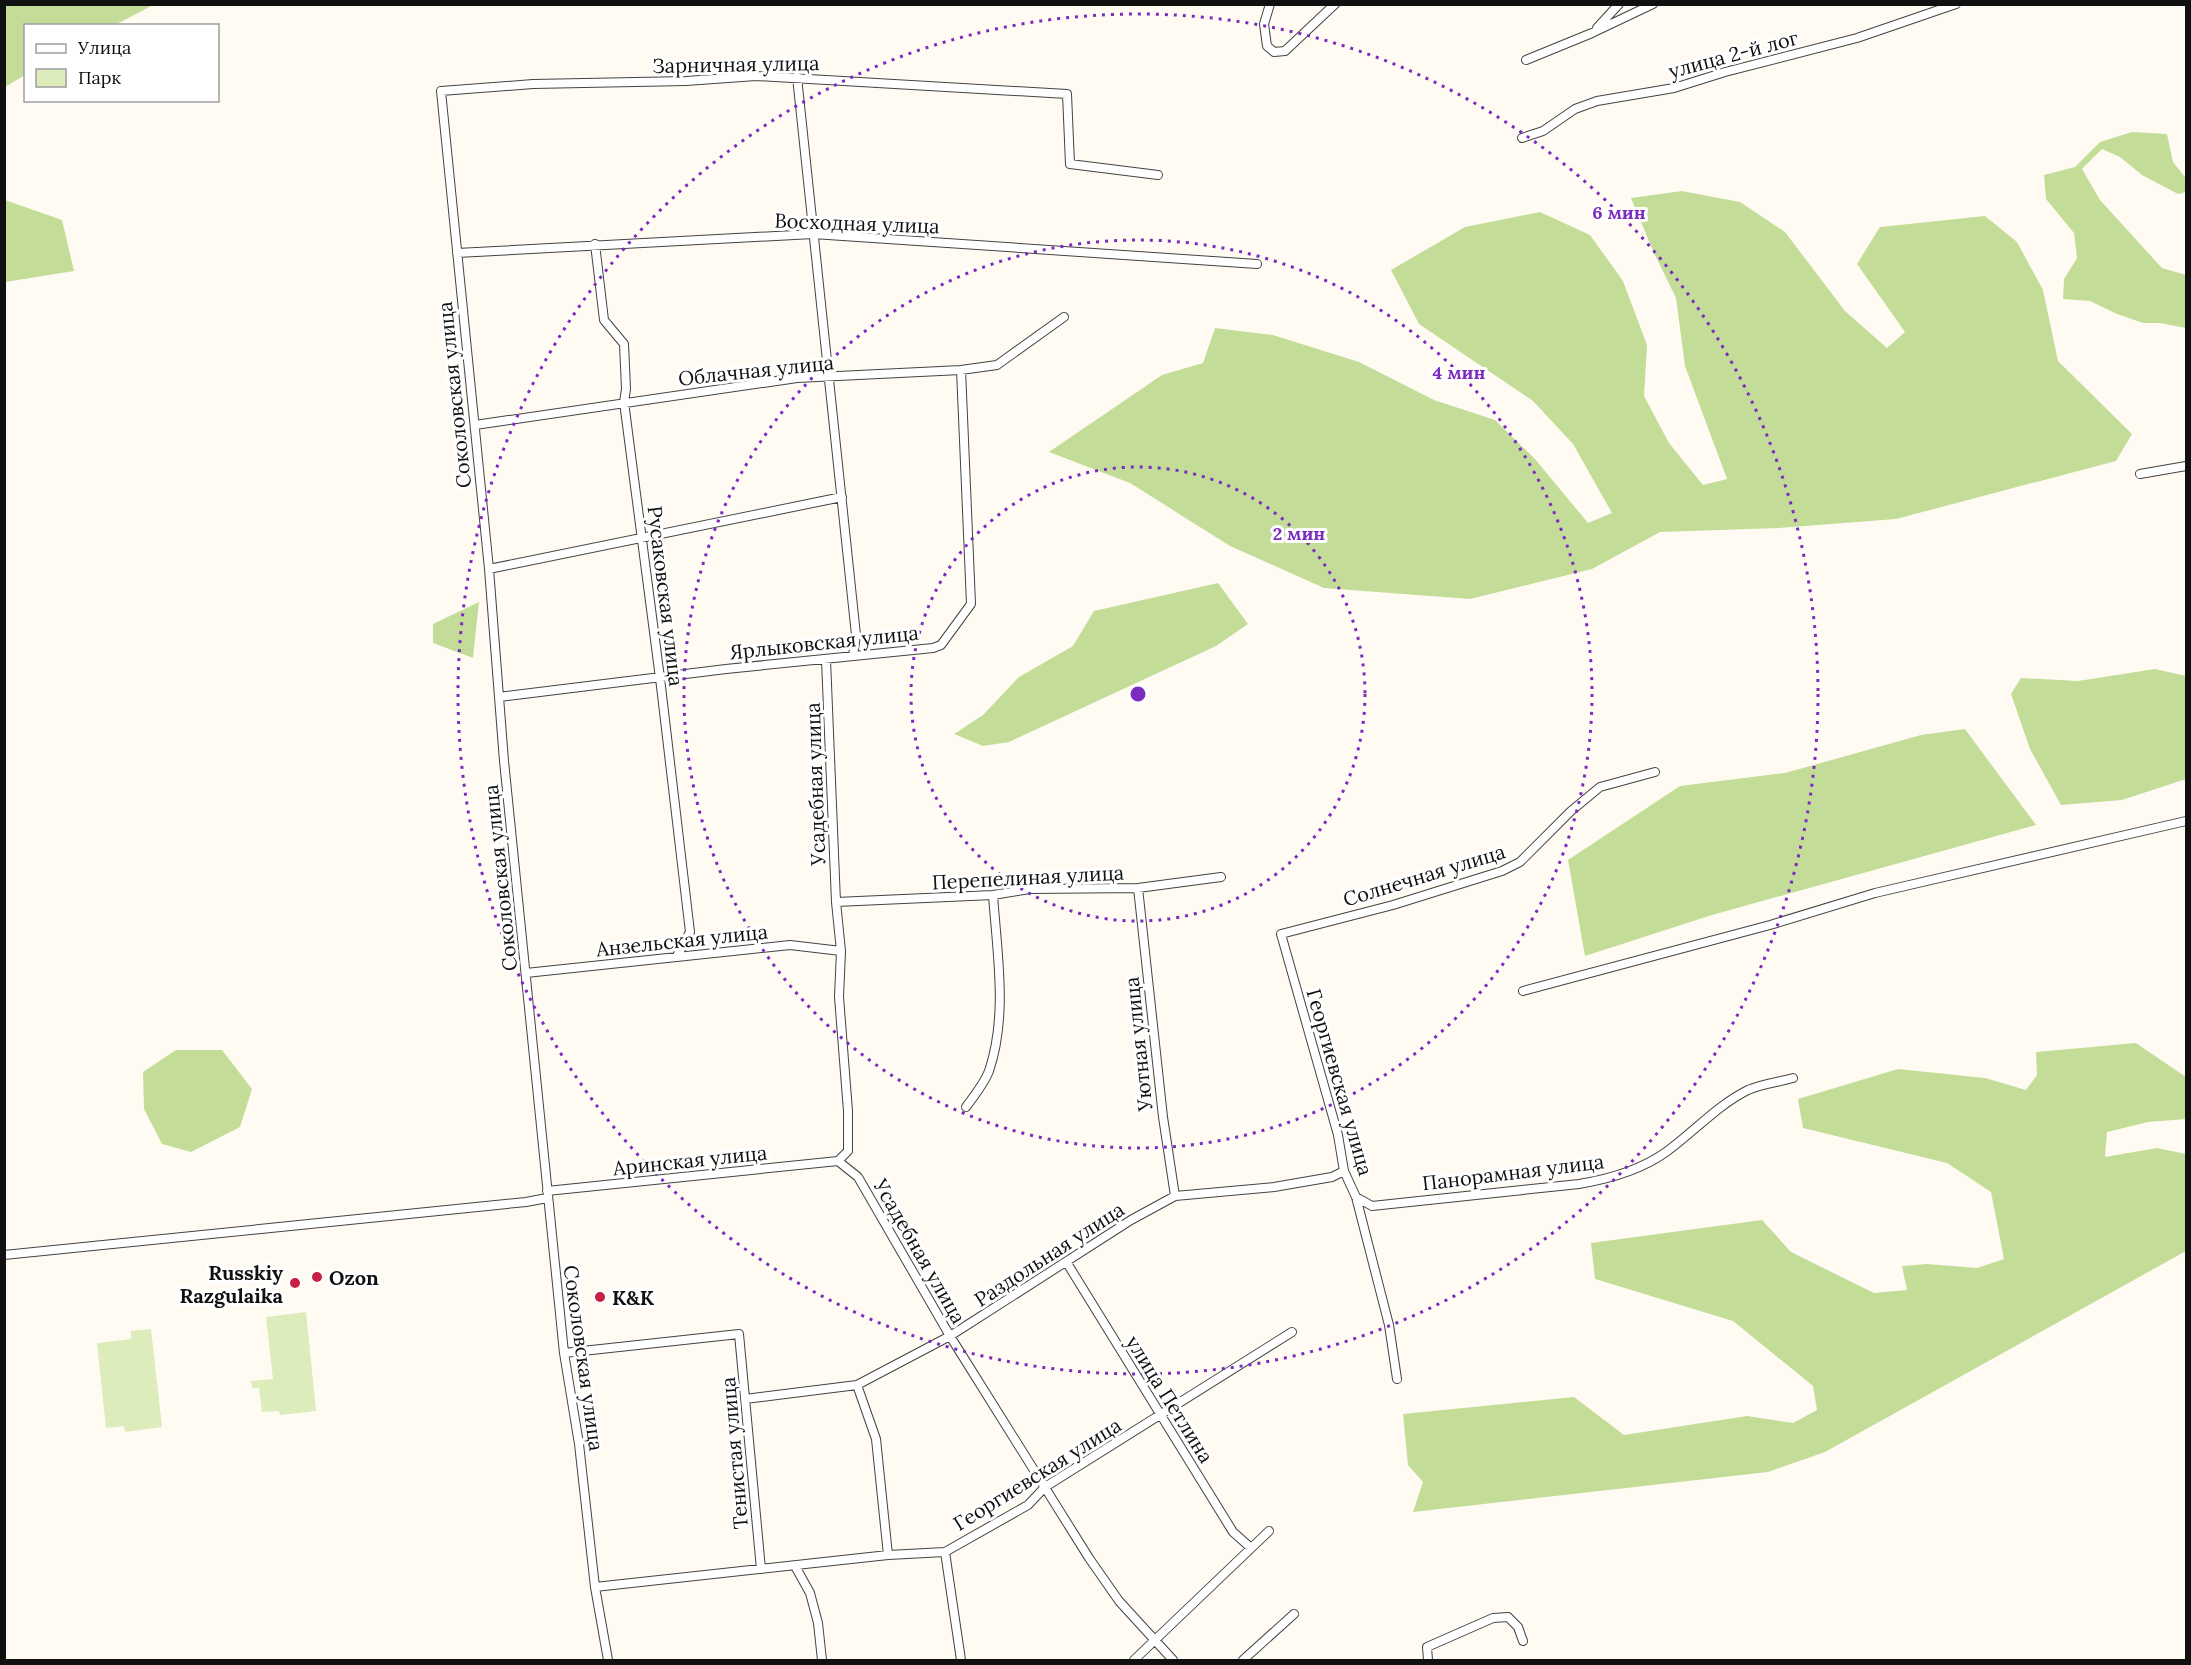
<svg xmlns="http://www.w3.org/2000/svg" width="2191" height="1665" font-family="Lora,serif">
	<rect width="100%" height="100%" fill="#fffbf3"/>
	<path fill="#dcecba" d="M306,1312L316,1411L280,1415L279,1411L262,1412L259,1388H252L251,1381L273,1379L266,1317Z
		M151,1329L162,1427L125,1432L124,1426L106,1428L97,1343L131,1339V1331Z"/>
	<path fill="#c3dd99" d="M5,5V4L153,5L115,25L26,26L25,75L5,87Z
		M2132,132L2167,134L2173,162L2185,177L2186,192L2178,194L2142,175L2120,157L2102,149L2082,169L2100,200L2162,268L2186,275V328L2160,323H2143L2117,314L2090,301L2063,299L2064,279L2077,258L2074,233L2046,199L2044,175L2075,167L2100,142Z
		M1682,191L1740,202L1785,232L1845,311L1887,348L1905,332L1857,264L1880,227L1985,216L2017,242L2043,290L2058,361L2132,434L2116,461L1896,519L1779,528L1660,532L1592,569L1470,599L1324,588L1230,546L1130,483L1049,452L1162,375L1203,363L1215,328L1273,335L1359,362L1434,400L1495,420L1535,459L1588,523L1612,513L1573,444L1533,401L1419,324L1391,270L1465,227L1540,212L1590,235L1623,281L1647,345L1644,396L1669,443L1703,485L1727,479L1685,366L1676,298L1653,251L1631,198Z
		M5,200L62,220L74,271L5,282Z
		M1218,583L1248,624L1216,646L1009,742L983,746L954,734L983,715L1019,677L1073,646L1094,611Z
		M479,602L473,658L433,643V624Z
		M2155,669L2186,676V779L2122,800L2061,805L2030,749L2011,694L2021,678L2078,681Z
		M1965,729L2036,825L1712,915L1585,956L1568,860L1680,786L1785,773L1921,735Z
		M2136,1043L2186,1077V1119L2148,1122L2107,1132L2105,1157L2157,1148L2186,1154V1251L1825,1452L1768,1472L1413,1512L1423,1482L1408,1465L1403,1414L1574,1397L1624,1435L1747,1416L1793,1423L1817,1410L1813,1386L1733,1321L1595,1279L1591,1243L1762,1220L1791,1252L1874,1293L1907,1290L1902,1266L1927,1264L1977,1268L2004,1259L1991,1192L1947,1163L1803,1128L1798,1099L1898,1069L1985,1078L2026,1090L2037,1075L2036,1052Z
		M176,1050H222L252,1089L240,1127L191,1152L162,1144L144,1109L143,1072Z"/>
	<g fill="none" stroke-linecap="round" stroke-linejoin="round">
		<g stroke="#434343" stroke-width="10">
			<path id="minor" d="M1270,4L1264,24L1267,46L1274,52L1285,51L1335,4
				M1597,28L1619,4
				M1526,60L1592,33L1653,4
				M797,77L856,635L853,656
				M1522,138L1543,131L1575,109L1597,101L1674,88L1725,72L1857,38L1956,4
				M595,244L604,320L624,344L626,389L624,402L660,678L690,932L677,956
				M457,253L813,234L1257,264
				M475,425L797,378L961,370L997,365L1064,317
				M2140,474L2186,466
				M489,569L842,497
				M826,660L836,902L841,951L839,997L848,1111V1151L838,1161
				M499,697L726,669L933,648L941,645L971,604L961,370
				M1138,888L1163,1117L1175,1196
				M836,902L993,895L1030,889L1138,888L1221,877
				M526,973L790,945L841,951
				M1523,991L1770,925L1875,893L2186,821
				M966,1107C974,1096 984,1084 989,1071C1008,1015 997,953 993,895
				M838,1161L858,1177L950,1336L1089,1558L1119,1601L1173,1660
				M547,1191L838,1161
				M1356,1197L1372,1206L1579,1184C1609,1179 1641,1170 1666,1152C1694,1132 1716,1106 1748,1090C1761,1084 1779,1082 1793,1078
				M4,1255L526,1202L547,1198
				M1067,1263L1233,1532L1251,1548
				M564,1353L739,1334L761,1569
				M1397,1379L1389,1325L1356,1197L1344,1171L1338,1135L1281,934L1393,905L1502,871L1520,862L1571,811L1600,787L1655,772
				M857,1385L876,1439L888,1555
				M745,1399L857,1385L950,1336L1131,1220L1175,1196L1274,1187L1332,1177L1344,1171
				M945,1552L961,1660
				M795,1566L810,1593L818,1623L822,1660
				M595,1587L888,1555L945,1552L1028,1505L1045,1487L1292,1332
				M608,1660L595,1587L579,1444L564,1353L504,761L489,569L441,91L533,84L686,81L756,76L1067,94L1070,164L1158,175
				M1134,1660L1269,1531
				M1243,1660L1294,1614
				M1428,1660L1427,1647L1493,1618L1508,1617L1518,1627L1523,1641"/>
		</g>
		<use href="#minor" stroke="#fff" stroke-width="8"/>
	</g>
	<g fill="none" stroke="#7b2cbf" stroke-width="3" stroke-dasharray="3 6">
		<circle cx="1138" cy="694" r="227"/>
		<circle cx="1138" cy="694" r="454"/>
		<circle cx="1138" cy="694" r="680"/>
	</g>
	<g fill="#c62144" stroke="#fff" stroke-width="2">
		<circle cx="317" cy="1277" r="6"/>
		<circle cx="295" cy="1283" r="6"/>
		<circle cx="600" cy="1297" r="6"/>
	</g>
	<g text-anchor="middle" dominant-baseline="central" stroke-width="6" stroke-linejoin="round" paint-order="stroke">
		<g font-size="20" fill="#101010" stroke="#fff">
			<text transform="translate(1733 54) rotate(-15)">улица 2-й лог</text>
			<text transform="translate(736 64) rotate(-1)">Зарничная улица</text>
			<text transform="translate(857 223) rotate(2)">Восходная улица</text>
			<text transform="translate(756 370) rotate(-6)">Облачная улица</text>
			<text transform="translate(454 395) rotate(-96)">Соколовская улица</text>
			<text transform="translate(666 596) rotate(83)">Русаковская улица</text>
			<text transform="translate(824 642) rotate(-6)">Ярлыковская улица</text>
			<text transform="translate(815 784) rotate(-92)">Усадебная улица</text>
			<text transform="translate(1424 875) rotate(-17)">Солнечная улица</text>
			<text transform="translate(1028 877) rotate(-3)">Перепелиная улица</text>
			<text transform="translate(500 878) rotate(-96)">Соколовская улица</text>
			<text transform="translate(682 940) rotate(-6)">Анзельская улица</text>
			<text transform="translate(1138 1044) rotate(-96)">Уютная улица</text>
			<text transform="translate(1340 1082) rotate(74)">Георгиевская улица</text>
			<text transform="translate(690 1160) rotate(-6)">Аринская улица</text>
			<text transform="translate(1513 1172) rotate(-7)">Панорамная улица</text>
			<text transform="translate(920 1251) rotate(60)">Усадебная улица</text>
			<text transform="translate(1049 1254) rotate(-33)">Раздольная улица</text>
			<text transform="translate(584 1358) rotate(82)">Соколовская улица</text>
			<text transform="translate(1170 1399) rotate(58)">улица Петлина</text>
			<text transform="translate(734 1453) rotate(-95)">Тенистая улица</text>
			<text transform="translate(1037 1474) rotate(-32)">Георгиевская улица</text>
		</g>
		<g font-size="20" font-weight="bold" fill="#101010" stroke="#fff" text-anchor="start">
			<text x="283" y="1272" text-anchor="end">Russkiy<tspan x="283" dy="23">Razgulaika</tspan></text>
			<text x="329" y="1277">Ozon</text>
			<text x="612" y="1297">K&amp;K</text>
		</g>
	</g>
	<circle cx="1138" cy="694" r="9" fill="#7b2cbf" stroke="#fff" stroke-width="3"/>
	<g font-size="18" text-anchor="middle" font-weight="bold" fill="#7b2cbf" stroke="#fff" stroke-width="6" stroke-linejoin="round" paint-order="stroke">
		<text x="1619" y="219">6 мин</text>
		<text x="1459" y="379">4 мин</text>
		<text x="1299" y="540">2 мин</text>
	</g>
	<rect width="2191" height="1665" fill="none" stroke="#101010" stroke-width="12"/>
	<rect x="24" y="24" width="195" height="78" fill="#ffffff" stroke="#9f9f9f" stroke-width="1.5"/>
	<rect x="36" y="44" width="30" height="9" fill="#ffffff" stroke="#9f9f9f" stroke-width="1.5"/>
	<text x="78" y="54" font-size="18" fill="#101010">Улица</text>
	<rect x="36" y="69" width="30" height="18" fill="#dcecba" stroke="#9f9f9f" stroke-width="1.5"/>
	<text x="78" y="84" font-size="18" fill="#101010">Парк</text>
</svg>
